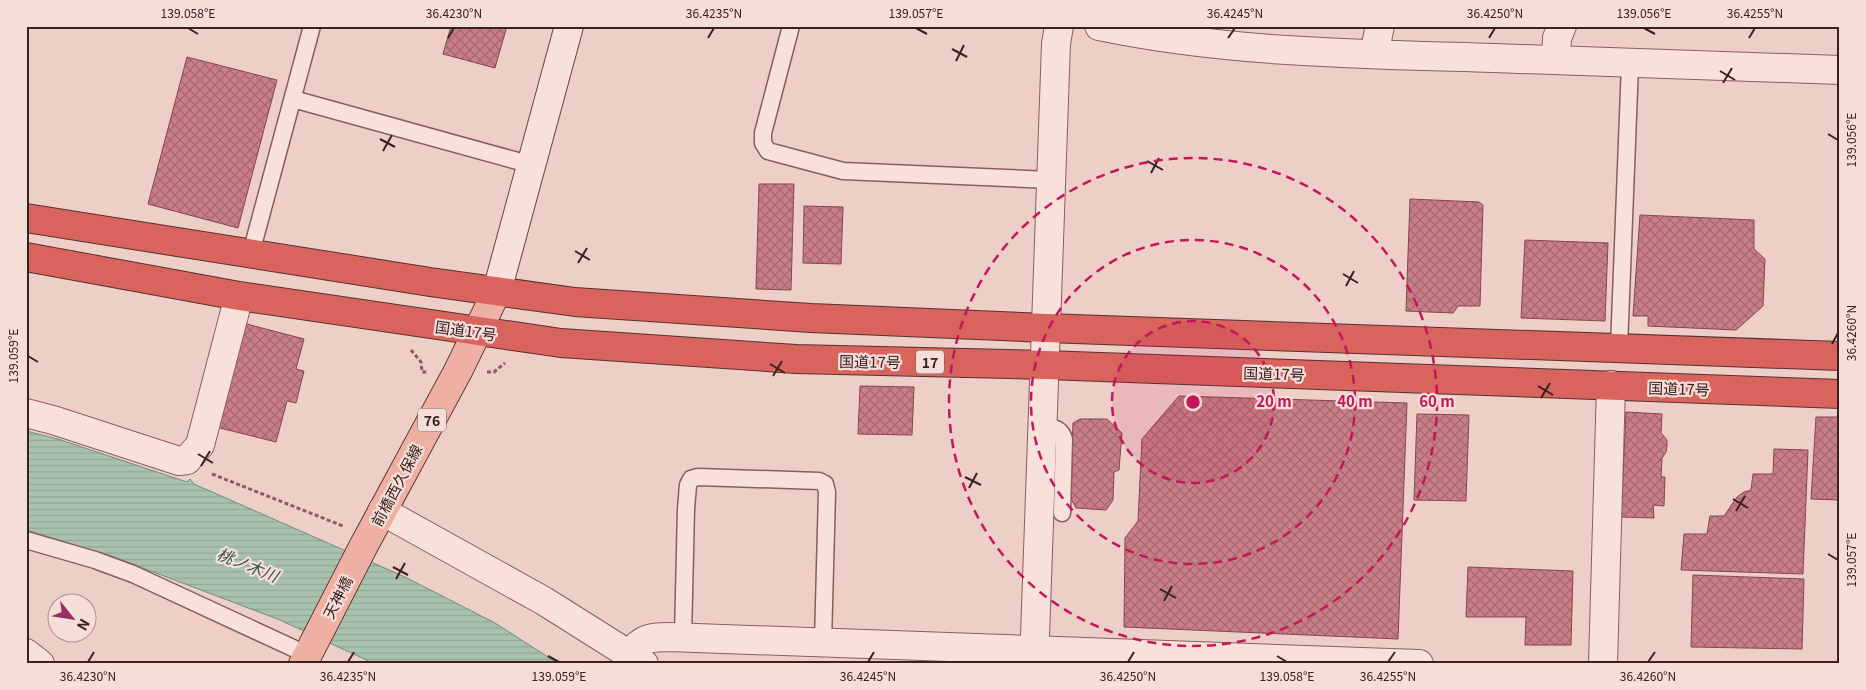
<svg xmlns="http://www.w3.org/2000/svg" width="1866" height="690" font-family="Georgia,'Noto Sans JP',serif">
	<defs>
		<pattern id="cemetery-stones" width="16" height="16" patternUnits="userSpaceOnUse" patternTransform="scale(1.25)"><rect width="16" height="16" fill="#c1b29b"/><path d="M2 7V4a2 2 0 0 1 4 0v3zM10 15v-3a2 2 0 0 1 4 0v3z" fill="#9e907e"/></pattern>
		<pattern id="water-rules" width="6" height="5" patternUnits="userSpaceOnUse" patternTransform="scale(1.25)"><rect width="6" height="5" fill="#a9c2ae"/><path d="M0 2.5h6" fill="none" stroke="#92a695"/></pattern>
		<pattern id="building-cross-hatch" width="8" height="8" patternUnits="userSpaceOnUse" patternTransform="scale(1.25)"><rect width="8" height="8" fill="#ca7f87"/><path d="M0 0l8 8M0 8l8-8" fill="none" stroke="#a5686e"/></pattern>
	</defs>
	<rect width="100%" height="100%" fill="#edcfc8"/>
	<path fill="url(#cemetery-stones)" d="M944,660L999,663L1000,664H939Z"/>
	<path fill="url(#water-rules)" stroke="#6f9077" d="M26,431L58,439L187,482L190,479L194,484L405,577L495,623L559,664H375L280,620L114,557L26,530Z"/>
	<path fill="url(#building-cross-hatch)" stroke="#87444c" d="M451,26H507L495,68L443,54Z
		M187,57L277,80L238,228L148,204Z
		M759,184H794L791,290L756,289Z
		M1410,199L1479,202L1483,205L1480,306H1458L1453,313L1406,311Z
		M804,206L843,207L841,264L803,263Z
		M1640,215L1754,220V249L1765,259L1763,306L1736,330L1648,326V316H1633Z
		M1525,240L1608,243L1605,321L1521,318Z
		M239,322L304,339L296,369L304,371L296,403L287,401L276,442L212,426Z
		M860,386L914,387L912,435L858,434Z
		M1179,396L1407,403L1398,639L1124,627L1125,538L1138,521L1142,439Z
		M1626,412L1662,414L1661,433L1667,440V446L1666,452L1662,458L1661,477H1665L1664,506L1653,505L1654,518L1621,517Z
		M1417,414L1469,415L1466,501L1414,500Z
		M1816,417H1840V500L1811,499Z
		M1080,419H1107L1122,433L1119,470L1114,472L1113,500L1106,510L1076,508L1070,497L1072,468H1055L1057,444L1072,445L1073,423Z
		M1774,449L1808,450L1803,574L1681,570L1684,534H1707L1710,516H1724L1737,497L1744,492L1751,490L1753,474H1773Z
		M1468,567L1573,571L1571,645H1525L1526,617H1466Z
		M1693,575L1804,579L1802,649L1691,647Z"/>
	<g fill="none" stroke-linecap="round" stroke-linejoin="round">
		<g stroke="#895e5e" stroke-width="19">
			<path id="lane" d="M791,26L763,133V143L768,151L843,171L1050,180
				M293,99L532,165
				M251,253L312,26
				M1619,348L1630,64
				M1043,426C1054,428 1061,428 1064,439L1062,513
				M26,540L95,560L133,574L308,655
				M683,637L686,509L688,485L691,479L698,477L819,481L825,484L827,492L823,642"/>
		</g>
		<g stroke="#895e5e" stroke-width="30">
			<path id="street" d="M1099,26C1229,53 1361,54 1493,58C1609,61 1724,67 1840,70
				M1376,54L1377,40L1380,26
				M1556,59L1557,38L1562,26
				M26,413L53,420L179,461L187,460L200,445L239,296
				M382,511L544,601L644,664
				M26,653L40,664
				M630,654C642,638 650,637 669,637L1419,664
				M1034,664C1042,457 1047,250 1056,44L1059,26
				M1603,664L1611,385"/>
		</g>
		<g stroke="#6b4141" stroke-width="30">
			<path id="secondary" d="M497,291L569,26"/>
		</g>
		<g stroke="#573133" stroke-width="30">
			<path id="primary" d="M303,664L363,547L458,371L497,291"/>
		</g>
		<g stroke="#573133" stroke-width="30">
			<path id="highway" d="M26,218L430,282L575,302L811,318L1046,328L1840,356
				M26,257L239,296L561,343L796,359L1046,365L1840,394"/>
		</g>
		<path stroke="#895e5e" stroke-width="3" stroke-dasharray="4 2.5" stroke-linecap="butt" d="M411,350L421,362L422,372H427
			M487,372H494L505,363
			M212,474L343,526"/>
		<use href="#lane" stroke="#f8e1db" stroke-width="16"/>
		<use href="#street" stroke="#f8e1db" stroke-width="28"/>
		<use href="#secondary" stroke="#f8e1db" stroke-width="28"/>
		<use href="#primary" stroke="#eeb0a2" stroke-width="28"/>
		<use href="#highway" stroke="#d9635d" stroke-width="28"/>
	</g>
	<path fill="none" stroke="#3a2121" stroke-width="2" d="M188,28L198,34M916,28L927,34M1644,28L1655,34M448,38L454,28M708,38L714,28M1228,38L1235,28M1489,38L1495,28M1749,38L1755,28M952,49L967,57M956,61L964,45M1720,71L1735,80M1723,83L1732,68M1828,134L1838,140M380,139L395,147M383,151L392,135M1147,161L1163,170M1151,173L1159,158M575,251L590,260M578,263L587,248M1343,274L1358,283M1346,286L1354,271M1832,344L1838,333M28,356L38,362M770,364L785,373M773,376L782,361M1538,386L1553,395M1541,398L1550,383M198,454L213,463M201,466L210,451M965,477L981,485M969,488L977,473M1733,499L1748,508M1736,511L1745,496M1828,554L1838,560M393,567L408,575M396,579L405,563M1160,589L1176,598M1164,601L1172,586M548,656L559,662M1277,656L1287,662M88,662L94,652M348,662L354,652M868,662L874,652M1128,662L1134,652M1388,662L1395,652M1648,662L1655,652"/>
	<circle cx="1193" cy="402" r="81" fill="#c2185b" fill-opacity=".12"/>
	<g fill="none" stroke="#c2185b" stroke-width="2.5" stroke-dasharray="9 6">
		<circle cx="1193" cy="402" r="81"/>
		<circle cx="1193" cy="402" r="162"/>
		<circle cx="1193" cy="402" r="244"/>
	</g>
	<g text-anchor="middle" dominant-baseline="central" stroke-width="4.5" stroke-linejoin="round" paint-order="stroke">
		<g fill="#f5ddd8" stroke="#725958" stroke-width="1">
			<rect x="916" y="350.5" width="28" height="23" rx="4"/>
			<rect x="418" y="408.5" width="28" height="23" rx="4"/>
		</g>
		<g font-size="14" font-weight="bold" fill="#3a2121">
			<text x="930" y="362">17</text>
			<text x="432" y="420">76</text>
		</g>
		<g font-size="15" fill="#3a2121" stroke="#f5ddd8">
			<text transform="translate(466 330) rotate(8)">国道17号</text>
			<text transform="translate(870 361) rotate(1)">国道17号</text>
			<text transform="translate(1274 373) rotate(2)">国道17号</text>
			<text transform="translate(1679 388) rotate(2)">国道17号</text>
			<text transform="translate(396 485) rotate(-62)">前橋西久保線</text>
			<text transform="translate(337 597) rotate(-63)">天神橋</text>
		</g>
		<g font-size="16" font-style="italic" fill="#305942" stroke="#f5ddd8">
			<text transform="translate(248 564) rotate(22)">桃ノ木川</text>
		</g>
	</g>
	<circle cx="1193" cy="402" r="8" fill="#c2185b" stroke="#f5ddd8" stroke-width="2.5"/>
	<g font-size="15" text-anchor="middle" font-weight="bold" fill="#c2185b" stroke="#f5ddd8" stroke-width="4.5" stroke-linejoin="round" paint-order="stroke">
		<text x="1274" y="407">20 m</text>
		<text x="1355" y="407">40 m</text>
		<text x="1437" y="407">60 m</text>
	</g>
	<rect width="1866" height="690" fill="none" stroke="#f5ddd8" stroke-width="55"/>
	<g transform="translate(72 618) rotate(120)"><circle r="24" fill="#f5ddd8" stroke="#aa928f"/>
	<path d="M0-4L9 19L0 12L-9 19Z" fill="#962f65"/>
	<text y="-8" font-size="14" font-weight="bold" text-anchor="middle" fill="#3a2121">N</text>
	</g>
	<rect x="28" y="28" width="1810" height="634" fill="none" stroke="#3a2121" stroke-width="2"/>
	<g font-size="12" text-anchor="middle" fill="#3a2121">
		<text x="188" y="18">139.058°E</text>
		<text x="454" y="18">36.4230°N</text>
		<text x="714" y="18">36.4235°N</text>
		<text x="916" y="18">139.057°E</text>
		<text x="1235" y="18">36.4245°N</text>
		<text x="1495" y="18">36.4250°N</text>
		<text x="1644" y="18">139.056°E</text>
		<text x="1755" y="18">36.4255°N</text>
		<text transform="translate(1852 140) rotate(-90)" y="4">139.056°E</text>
		<text transform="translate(1852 333) rotate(-90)" y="4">36.4260°N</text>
		<text transform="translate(14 356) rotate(-90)" y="4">139.059°E</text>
		<text transform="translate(1852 560) rotate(-90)" y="4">139.057°E</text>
		<text x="88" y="681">36.4230°N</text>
		<text x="348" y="681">36.4235°N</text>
		<text x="559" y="681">139.059°E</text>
		<text x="868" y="681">36.4245°N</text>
		<text x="1128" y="681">36.4250°N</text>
		<text x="1287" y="681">139.058°E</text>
		<text x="1388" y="681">36.4255°N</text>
		<text x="1648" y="681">36.4260°N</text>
	</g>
</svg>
